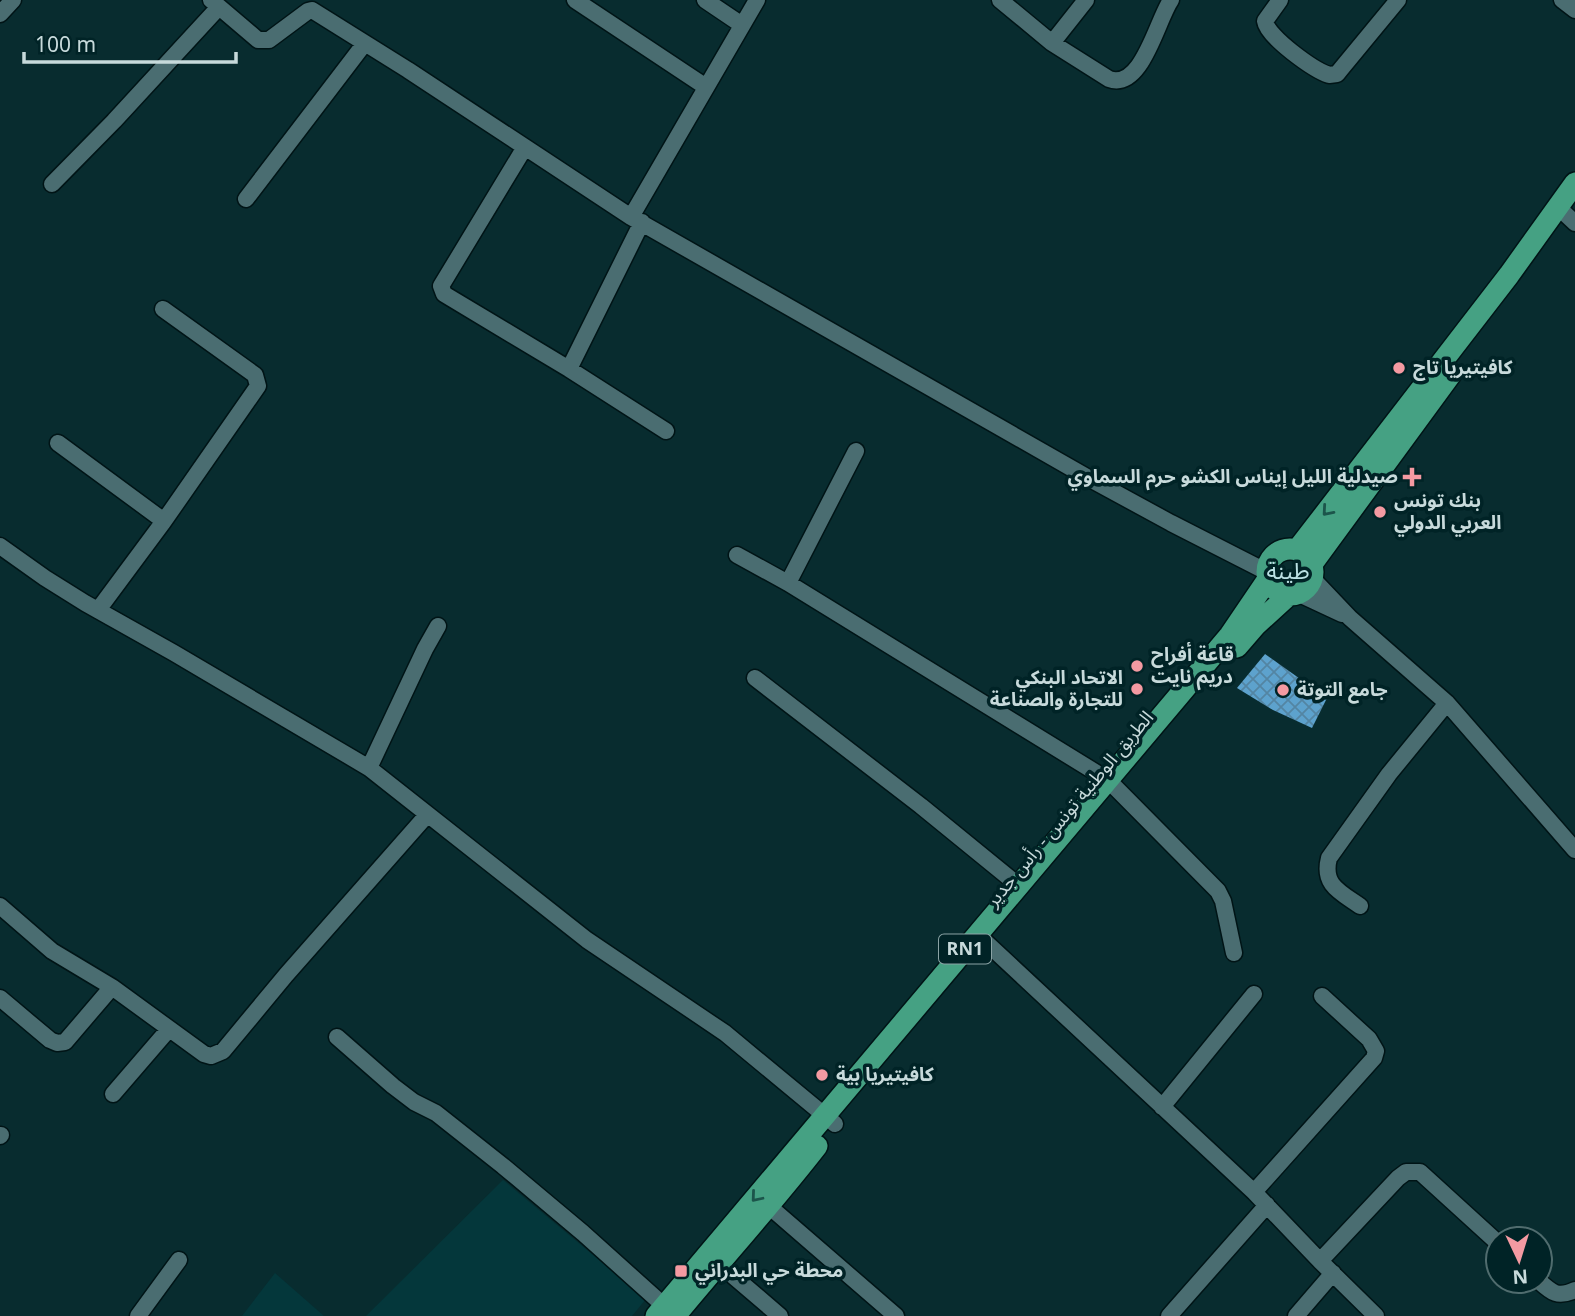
<svg xmlns="http://www.w3.org/2000/svg" width="1575" height="1316" font-family="Georgia,'Noto Sans Arabic',serif">
	<defs>
		<pattern id="building-cross-hatch" width="8" height="8" patternUnits="userSpaceOnUse" patternTransform="scale(1.75)"><rect width="8" height="8" fill="#5da2cd"/><path d="M0 0l8 8M0 8l8-8" fill="none" stroke="#5385a3"/></pattern>
	</defs>
	<rect width="100%" height="100%" fill="#082c2f"/>
	<path fill="#04373b" d="M503,1180L646,1299L632,1316H366Z
		M275,1273L324,1316H242Z"/>
	<path fill="url(#building-cross-hatch)" d="M1265,654L1327,698L1312,728L1273,710L1237,688Z"/>
	<g fill="none" stroke-linecap="round" stroke-linejoin="round">
		<g stroke="#001416" stroke-width="19">
			<path id="minor" d="M211,0L258,40H269L308,11L312,10L408,70L631,217L1092,480L1171,523L1267,572
				M575,0L706,87
				M705,0L742,25
				M1000,0L1052,43L1109,79C1142,91 1157,20 1171,0
				M1280,0L1265,21C1267,37 1314,70 1329,75L1337,74L1341,69L1398,0
				M1562,0L1575,10
				M0,14L13,0
				M1052,43L1086,0
				M525,147L441,286L444,294L569,369L642,222
				M52,184L114,121L219,7
				M246,199L365,43
				M1558,207L1575,223
				M631,217L757,0
				M569,369L666,431
				M58,443L164,521
				M0,546L45,578L85,603L174,653L369,768L587,940L725,1033L835,1124
				M737,555L788,583L1108,780L1218,891L1223,901L1234,953
				M1312,578L1350,618L1447,703L1575,850
				M788,583L856,451
				M1297,593L1342,614
				M98,610L164,521L258,386L255,375L163,309
				M755,678L921,806L1018,885
				M369,768L425,649L438,626
				M0,906L52,951L112,987L204,1054L211,1056L223,1051L286,975L427,815
				M1360,906C1340,892 1322,885 1329,858L1389,774L1447,703
				M977,934L1254,1192L1320,1261L1398,1178L1406,1172H1420L1498,1243
				M0,998L50,1040L57,1043L65,1042L112,987
				M337,1037L393,1086L414,1102L436,1113L503,1166L583,1233L671,1312
				M113,1094L169,1029
				M1162,1107L1254,994
				M0,1136L1,1135
				M1254,1192L1374,1058L1376,1051L1369,1039L1322,996
				M770,1207L896,1316
				M1320,1261L1376,1316
				M718,1263L780,1316
				M1539,1281C1552,1293 1558,1298 1575,1290
				M138,1316L179,1260
				M1169,1316L1267,1205
				M1296,1316L1333,1273"/>
		</g>
		<g stroke="#001416" stroke-width="24">
			<path id="highway" d="M1267 572a23 23 0 1 1 46 0a23 23 0 1 1-46 0Z
				M1297,550L1509,275L1575,183
				M1312,564L1451,374
				M1237,647L1256,625L1290,594
				M656,1316L1230,635L1268,579
				M675,1316C722,1259 772,1204 817,1146"/>
		</g>
		<use href="#minor" stroke="#4a6d71" stroke-width="16"/>
		<use href="#highway" stroke="#45a183" stroke-width="21"/>
	</g>
	<defs><path id="oneway-chevron" d="M-2-3.5L2.5 0L-2 3.5" fill="none" stroke-width="1.6" stroke-linecap="round" stroke-linejoin="round" transform="scale(1.75)"/></defs>
	<g stroke="#1c554b">
		<use href="#oneway-chevron" transform="translate(1327 511) rotate(131)"/>
		<use href="#oneway-chevron" transform="translate(756 1197) rotate(130)"/>
	</g>
	<g fill="#f49aa2" stroke="#002326" stroke-width="2.5">
		<circle cx="1399" cy="368" r="7"/>
		<path d="M1408.5 466.5h7v7h7v7h-7v7h-7v-7h-7v-7h7z"/>
		<circle cx="1380" cy="512" r="7"/>
		<circle cx="1137" cy="666" r="7"/>
		<circle cx="1137" cy="689" r="7"/>
		<circle cx="1283" cy="690" r="7"/>
		<circle cx="822" cy="1075" r="7"/>
		<rect x="674" y="1264" width="14" height="14" rx="3.5"/>
	</g>
	<g text-anchor="middle" dominant-baseline="central" stroke-width="7" stroke-linejoin="round" paint-order="stroke">
		<rect fill="#002326" stroke="#8ba3a5" stroke-width="2" x="939" y="934.5" width="52" height="29" rx="5"/>
		<g font-size="18" font-weight="bold" fill="#c7dadb">
			<text x="965" y="949">RN1</text>
		</g>
		<g font-size="19" font-weight="bold" fill="#c7dadb" stroke="#002326" text-anchor="start">
			<text x="1413" y="368">كافيتيريا تاج</text>
			<text x="1398" y="477" text-anchor="end">صيدلية الليل إيناس الكشو حرم السماوي</text>
			<text x="1394" y="501">بنك تونس<tspan x="1394" dy="22">العربي الدولي</tspan></text>
			<text x="1151" y="655">قاعة أفراح<tspan x="1151" dy="22">دريم نايت</tspan></text>
			<text x="1123" y="678" text-anchor="end">الاتحاد البنكي<tspan x="1123" dy="22">للتجارة والصناعة</tspan></text>
			<text x="1297" y="690">جامع التوتة</text>
			<text x="836" y="1075">كافيتيريا بية</text>
			<text x="695" y="1271">محطة حي البدراني</text>
		</g>
		<g font-size="19" fill="#c7dadb" stroke="#002326">
			<text transform="translate(1070 809) rotate(-50)">الطريق الوطنية تونس - رأس جدير</text>
		</g>
		<g font-size="23" fill="#bbe1e4" stroke="#002326">
			<text x="1288" y="571">طينة</text>
		</g>
	</g>
	<g transform="translate(1519 1260) rotate(176)"><circle r="33" fill="#002326" stroke="#506c6e" stroke-width="2"/>
	<path d="M0-5L12 26L0 18L-12 26Z" fill="#f49aa2"/>
	<text y="-10" font-size="19" font-weight="bold" text-anchor="middle" fill="#c7dadb">N</text>
	</g>
	<path d="M24 52v10h212v-10" fill="none" stroke="#c7dadb" stroke-width="3.5"/>
	<text x="35" y="52" font-size="21" fill="#c7dadb" stroke="#002326" stroke-width="5" paint-order="stroke">100 m</text>
</svg>
